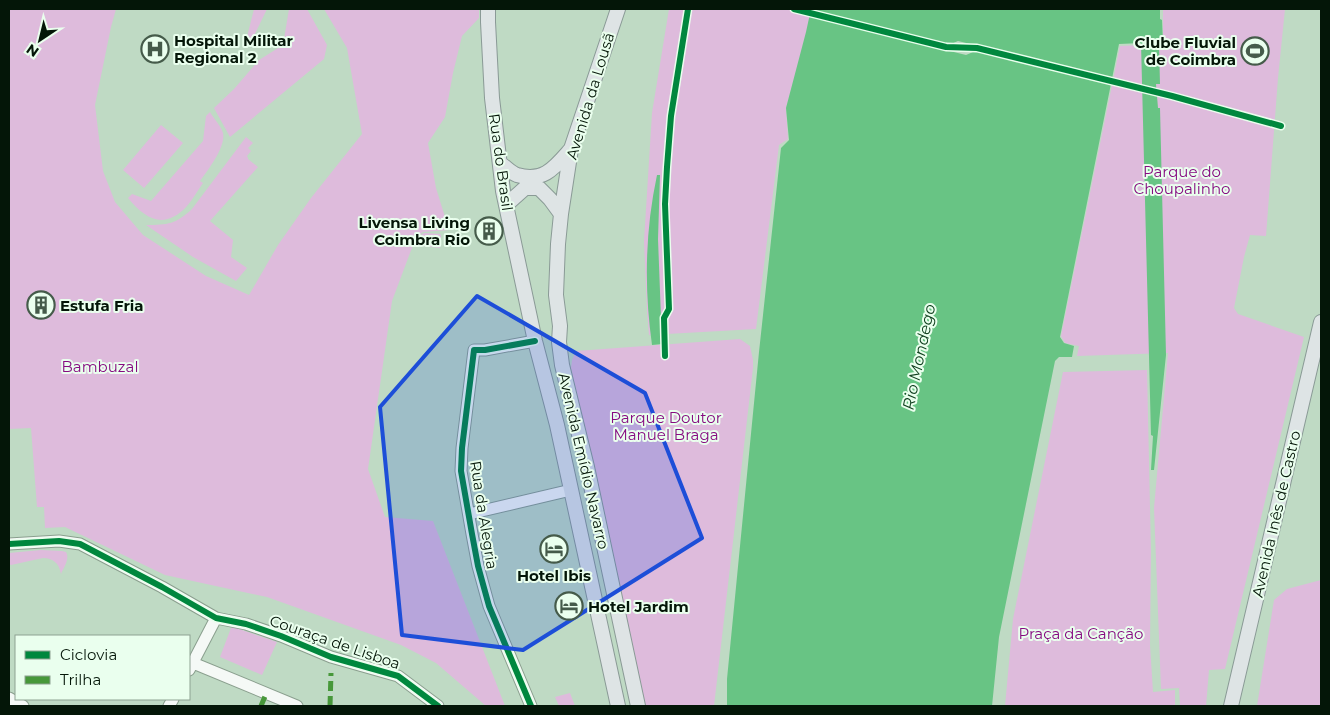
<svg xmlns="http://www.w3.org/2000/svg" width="1330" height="715" font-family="Montserrat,sans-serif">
	<rect width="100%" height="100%" fill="#bfdac4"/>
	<path fill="#debbdc" d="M9,9H116L111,27L95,105L103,171L115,202L143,235L206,276L249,295L278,245L311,198L362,134L347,48L324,9H479V18L462,36L453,73L445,117L428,143L436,188L449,230L423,232L416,237L392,301L368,469L385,517L433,521L505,706H486L436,663L401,645L267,597L165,575L65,527L45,528L44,507H37L31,428L9,429Z
		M254,9H267L252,40L245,45Z
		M289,9H307L327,45L324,59L230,137L214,108L234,89L259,60L283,45Z
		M669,9H811L807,32L786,108L788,139L779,145L756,329L649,335L647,312L644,241L652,113Z
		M1163,9H1285L1278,78L1266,236L1250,235L1244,257L1234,308L1238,314L1304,337L1225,669L1209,670L1206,706H1180L1179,688L1161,689L1154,508L1168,353L1077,356L1079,346L1065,343L1061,336L1120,46L1163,44Z
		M210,112C214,119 221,126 223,133C226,147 208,170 200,181L203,183C198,190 193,199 187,206C165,230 146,220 128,198L132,194L151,201L203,141L206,116Z
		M161,125L183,143L144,188L123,170Z
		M246,137L253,143L248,148L251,151L247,156L248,158V159L258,167L210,221L233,240L231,257L247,268L236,281L193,257L146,225C168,225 176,224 192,209Z
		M424,233L440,234L441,236L440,248L414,245L416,238Z
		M740,339L750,346L753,360V368L714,706H643L571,368L572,360L576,351Z
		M1147,370L1151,552L1150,645L1153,692L1175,690V706H1005L1013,619L1063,372Z
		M41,550L62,551L66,552C70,559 64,567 61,574C59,563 53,558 43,558L11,565L9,564V553Z
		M1321,580V706H1257L1274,600L1287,589Z
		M233,627L277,642L262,675L220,657L231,628Z
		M570,693L575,706H559L555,697Z"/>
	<path fill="#68c484" d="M811,9H1160V19L1162,20L1163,43L1159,44L1160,84H1156L1158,108H1160L1166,355L1154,470H1151L1153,436L1151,435L1141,43L1119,44L1060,337L1064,343L1074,346L1072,357H1059L1055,361L999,637L992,706H727V679L759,352L781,148L789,140L786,108L806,32Z
		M657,175H660L658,239L662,344L652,345C644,288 645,231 657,175Z"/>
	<path fill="#bfdac4" d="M808,10L944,43L951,44L958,41L1115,79L1114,85L978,52H973L966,55L807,16Z"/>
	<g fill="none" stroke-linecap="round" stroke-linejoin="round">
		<g stroke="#8a9f8e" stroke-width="13">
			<path id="minor" d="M469,514L571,490
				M9,544L59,541L80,544L162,587L216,618L246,624L281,636L331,657L398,676L438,706
				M193,663L297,706
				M189,670L216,618
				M9,698L23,706
				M169,706L173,699
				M531,706L489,606L478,566L472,534L461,471L462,448L474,350H485L535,341"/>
		</g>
		<g stroke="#8a9a96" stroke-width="16">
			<path id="major" d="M488,9V22L492,98L503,191L535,341L557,425L618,706
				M618,9L571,149L561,214L558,244L556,295L560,326L559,342L562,365L587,467L638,706
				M501,164C506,167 511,173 517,175C544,183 555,167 571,149
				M506,205L525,188H539L550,199L561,214
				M1231,706L1321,322"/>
		</g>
		<use href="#minor" stroke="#f5f9f6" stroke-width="11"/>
		<use href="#major" stroke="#dee4e5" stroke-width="14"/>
		<path stroke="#47983a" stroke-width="5" stroke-dasharray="10 5" stroke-linecap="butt" d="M261,706L266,694
			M330,706L331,673"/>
		<g stroke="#eaffee" stroke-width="9">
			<path id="cycleway" d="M794,9L946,47L977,48L1172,96L1281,126
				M665,356L664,318L669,309L665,204L667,167L671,116L688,9
				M9,544L59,541L80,544L162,587L216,618L246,624L281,636L331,657L398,676L438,706
				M531,706L489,606L478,566L472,534L461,471L462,448L474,350H485L535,341"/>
		</g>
		<use href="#cycleway" stroke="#00873e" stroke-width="6"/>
	</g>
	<path fill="#1d4ed8" fill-opacity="0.2" stroke="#1d4ed8" stroke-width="4" stroke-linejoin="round" d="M477,296L645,393L702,538L523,650L402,635L380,407Z"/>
	<defs>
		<g id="hospital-ring" transform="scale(1.4375)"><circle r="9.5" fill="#eaffee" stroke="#455b4a" stroke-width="1.5"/><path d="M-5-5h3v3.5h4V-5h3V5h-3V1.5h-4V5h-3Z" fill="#455b4a"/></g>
		<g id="stadium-ring" transform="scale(1.4375)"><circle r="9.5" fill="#eaffee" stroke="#455b4a" stroke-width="1.5"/><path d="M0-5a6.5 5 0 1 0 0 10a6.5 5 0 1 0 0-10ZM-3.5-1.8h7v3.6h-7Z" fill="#455b4a"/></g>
		<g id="building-ring" transform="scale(1.4375)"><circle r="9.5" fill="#eaffee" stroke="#455b4a" stroke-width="1.5"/><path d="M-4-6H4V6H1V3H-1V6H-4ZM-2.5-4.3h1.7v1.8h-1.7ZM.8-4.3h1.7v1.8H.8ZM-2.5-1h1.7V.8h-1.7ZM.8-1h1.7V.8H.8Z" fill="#455b4a"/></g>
		<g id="hotel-ring" transform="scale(1.4375)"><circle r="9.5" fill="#eaffee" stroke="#455b4a" stroke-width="1.5"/><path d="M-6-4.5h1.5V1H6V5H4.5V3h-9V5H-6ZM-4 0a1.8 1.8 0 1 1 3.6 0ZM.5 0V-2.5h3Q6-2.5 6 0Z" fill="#455b4a"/></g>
	</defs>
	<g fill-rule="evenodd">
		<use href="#hospital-ring" x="155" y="49"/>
		<use href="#stadium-ring" x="1255" y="51"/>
		<use href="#building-ring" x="489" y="231"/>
		<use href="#building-ring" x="41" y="305"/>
		<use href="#hotel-ring" x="554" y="549"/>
		<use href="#hotel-ring" x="569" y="606"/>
	</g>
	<g text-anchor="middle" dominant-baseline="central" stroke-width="4" stroke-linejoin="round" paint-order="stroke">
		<g font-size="15" font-weight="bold" fill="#041608" stroke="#eaffee" text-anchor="start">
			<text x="174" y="40">Hospital Militar<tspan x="174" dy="17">Regional 2</tspan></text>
			<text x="1236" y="42" text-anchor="end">Clube Fluvial<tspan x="1236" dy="17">de Coimbra</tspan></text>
			<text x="470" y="222" text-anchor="end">Livensa Living<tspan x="470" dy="17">Coimbra Rio</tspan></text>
			<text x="60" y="305">Estufa Fria</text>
			<text x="554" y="575" text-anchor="middle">Hotel Ibis</text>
			<text x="588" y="606">Hotel Jardim</text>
		</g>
		<g font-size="15" fill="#041608" stroke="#eaffee">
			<text transform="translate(590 96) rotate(-73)">Avenida da Lousã</text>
			<text transform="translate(501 162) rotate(82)">Rua do Brasil</text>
			<text transform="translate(584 461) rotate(77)">Avenida Emídio Navarro</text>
			<text transform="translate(1276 514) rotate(-77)">Avenida Inês de Castro</text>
			<text transform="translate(484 515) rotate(81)">Rua da Alegria</text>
			<text transform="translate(335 642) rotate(19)">Couraça de Lisboa</text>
		</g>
		<g font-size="15" fill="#860b81" stroke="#eaffee">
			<text x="1182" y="171">Parque do<tspan x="1182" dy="17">Choupalinho</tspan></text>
			<text x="100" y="366">Bambuzal</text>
			<text x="666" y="417">Parque Doutor<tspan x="666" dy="17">Manuel Braga</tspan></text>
			<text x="1081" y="633">Praça da Canção</text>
		</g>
		<g font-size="16" font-style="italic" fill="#10401f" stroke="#eaffee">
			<text transform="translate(919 357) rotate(-78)">Rio Mondego</text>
		</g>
	</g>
	<rect width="1330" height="715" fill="none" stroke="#041608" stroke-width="20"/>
	<rect x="15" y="635" width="175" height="65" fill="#eaffee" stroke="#8ea292"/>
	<rect x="25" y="651" width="25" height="8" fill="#00873e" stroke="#8ea292"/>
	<text x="60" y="660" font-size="15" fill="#041608">Ciclovia</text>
	<rect x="25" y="676" width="25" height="8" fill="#47983a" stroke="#8ea292"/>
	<text x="60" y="685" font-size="15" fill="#041608">Trilha</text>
	<g transform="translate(40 40) rotate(215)" stroke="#eaffee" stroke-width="4" paint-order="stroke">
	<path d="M0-4L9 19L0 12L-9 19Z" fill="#041608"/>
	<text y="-8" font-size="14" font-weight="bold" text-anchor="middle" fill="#041608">N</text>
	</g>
</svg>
